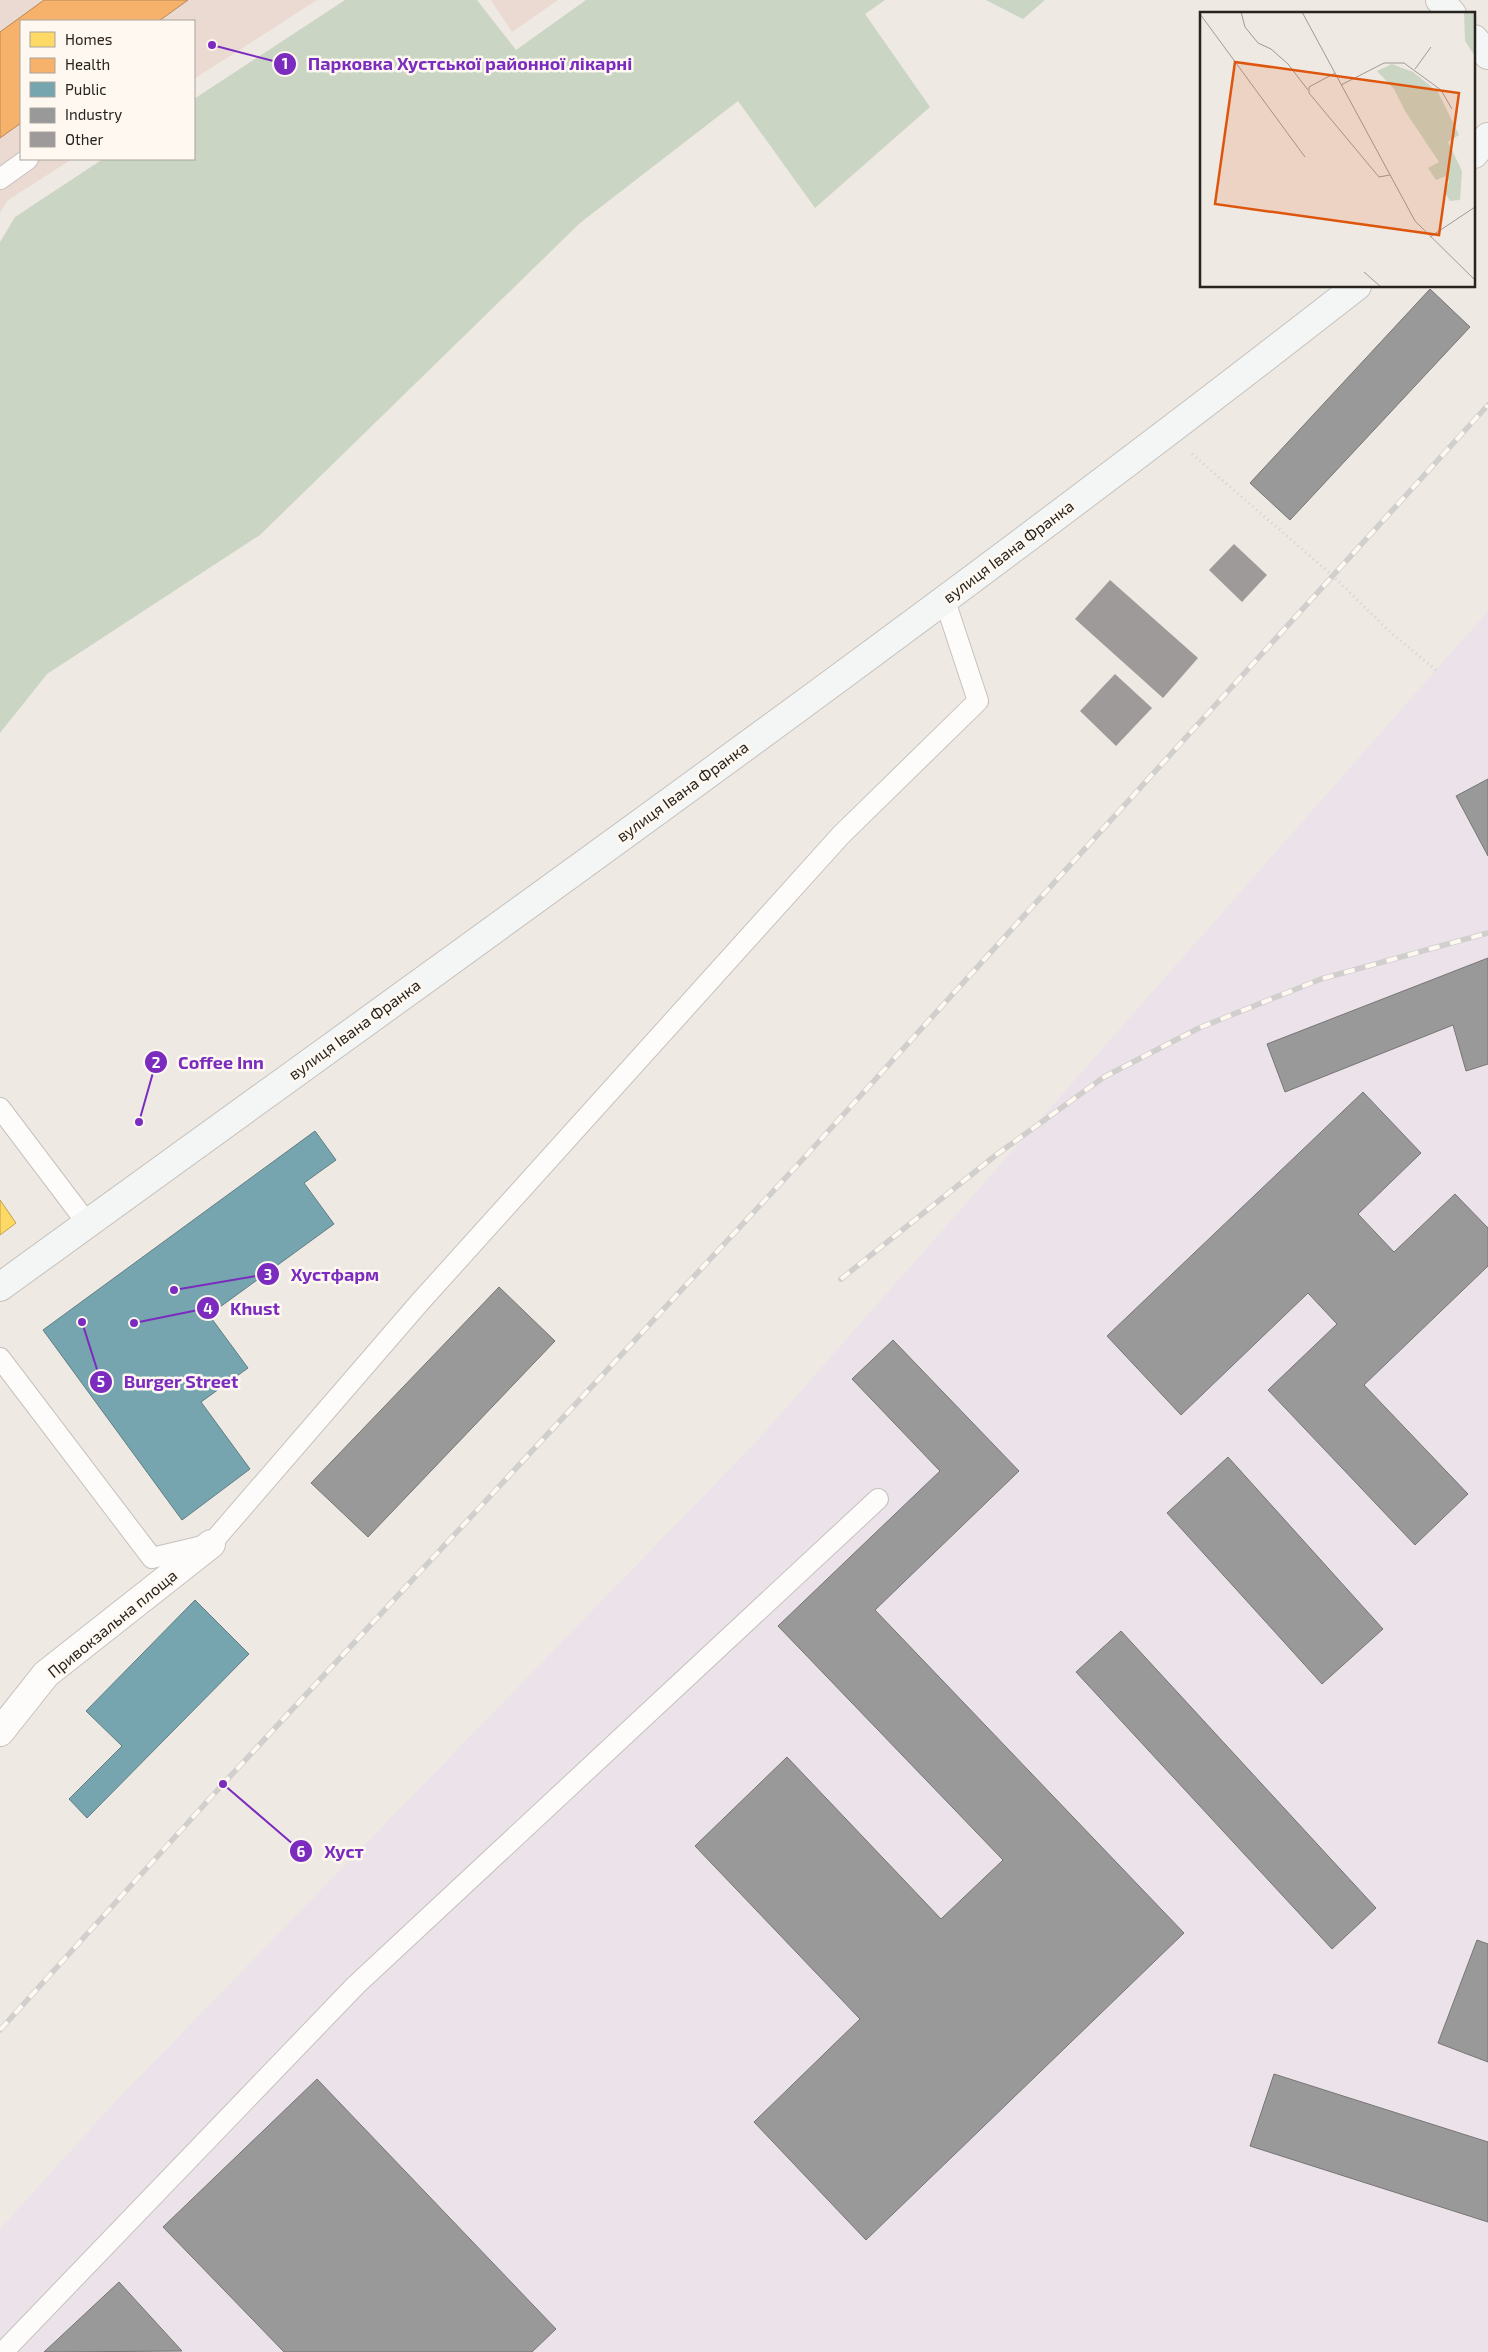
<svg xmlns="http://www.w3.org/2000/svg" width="1488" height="2352" font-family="'Exo 2',sans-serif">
	<rect width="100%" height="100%" fill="#efe9e3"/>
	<path fill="#ece2ea" d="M1488,611V2352H0V2229L114,2103L754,1444Z"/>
	<path fill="#eadad2" d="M0,0H317L194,79V21H21V159H72L7,201L0,213Z
		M491,0H558L512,32Z"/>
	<path fill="#cbd5c4" d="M345,0H477L516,50L586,0H885L865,14L930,107L815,208L738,101L580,223L260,535L47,674L0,733V242L15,217L103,159H194V99Z
		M986,0H1045L1023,19Z"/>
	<path fill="#ffd966" stroke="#bea250" d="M0,1200L16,1223L0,1235Z"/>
	<path fill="#f6b26b" stroke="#b88754" d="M44,0H188L159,21H21V123L0,138V32Z"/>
	<path fill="#76a5af" stroke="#5e7e84" d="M315,1131L336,1160L304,1183L334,1224L209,1315L248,1368L201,1402L250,1469L182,1520L43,1330Z
		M195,1600L249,1654L87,1818L69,1799L122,1746L86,1711Z"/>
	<path fill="#999" stroke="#777674" d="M1430,289L1470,327L1290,520L1250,483Z
		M1488,779V856L1456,796Z
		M1488,958V1064L1466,1071L1453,1025L1285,1092L1267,1044Z
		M1363,1092L1421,1153L1358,1214L1394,1252L1455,1194L1488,1228V1266L1364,1385L1468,1494L1415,1545L1268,1390L1337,1324L1308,1293L1181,1415L1107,1336Z
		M499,1287L555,1341L368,1537L311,1483Z
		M893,1340L1019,1471L875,1610L1184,1933L866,2240L754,2122L860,2019L695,1846L787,1757L941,1919L1003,1860L778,1626L940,1471L852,1379Z
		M1228,1457L1383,1629L1322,1684L1167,1513Z
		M1121,1631L1376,1908L1332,1949L1076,1672Z
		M1477,1940L1488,1944V2062L1438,2043Z
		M1274,2074L1488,2142V2222L1250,2146Z
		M317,2079L556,2329L532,2352H284L163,2227Z
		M119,2282L182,2351L44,2352Z"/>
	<path fill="#9f9a9a" d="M1234,544L1267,575L1242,602L1209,570Z
		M1110,580L1198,658L1163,698L1075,619Z
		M1115,674L1152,708L1116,746L1080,711Z"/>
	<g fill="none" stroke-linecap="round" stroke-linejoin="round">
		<g stroke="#c6c1bc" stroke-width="22">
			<path id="lane" d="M0,179L28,159
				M0,1108L87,1223
				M0,1358L152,1558L211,1544L420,1302L841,835L978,701L944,598
				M3,2352L356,1985L878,1499"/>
		</g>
		<g stroke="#c6c1bc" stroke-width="30">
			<path id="street" d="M0,1732L46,1674L211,1544"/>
		</g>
		<g stroke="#c6c1bc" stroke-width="30">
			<path id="secondary" d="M1440,0L1452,14
				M1474,39L1488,55
				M1474,154L1488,137
				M0,1287C454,957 914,632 1357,286"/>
		</g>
		<path stroke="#d3d1cf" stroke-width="3" stroke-dasharray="1 4" stroke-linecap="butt" d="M1192,454L1332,575L1391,633L1436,670"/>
		<use href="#lane" stroke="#fdfcfb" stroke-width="20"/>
		<use href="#street" stroke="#fdfcfb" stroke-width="28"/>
		<use href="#secondary" stroke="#f4f6f6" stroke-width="28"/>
		<g stroke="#d0cfcd" stroke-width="5.5">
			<path id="rail" d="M841,1279L996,1155L1104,1077L1199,1028L1321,979L1488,933
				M0,2030L223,1784L803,1159L1488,405"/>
		</g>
		<use href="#rail" stroke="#fef8f0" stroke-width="4" stroke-dasharray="11" stroke-linecap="butt"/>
	</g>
	<g text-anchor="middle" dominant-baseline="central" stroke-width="5" stroke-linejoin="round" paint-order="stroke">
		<g font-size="16" fill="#27231e" stroke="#fef8f0">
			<text transform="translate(1008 551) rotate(-37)">вулиця Івана Франка</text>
			<text transform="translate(682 791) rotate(-36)">вулиця Івана Франка</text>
			<text transform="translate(354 1029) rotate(-36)">вулиця Івана Франка</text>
			<text transform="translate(112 1623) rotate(-39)">Привокзальна площа</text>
		</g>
	</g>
	<g transform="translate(1200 12)">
		<rect width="275" height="275" fill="#efe9e3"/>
		<path d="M264,0H275V44L265,29ZM192,52L213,60L238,80L259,123L248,130L262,159L260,188L250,189L244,179L249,170L246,164L236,168L228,156L239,150L205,99L194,77L177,59Z" fill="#cbd5c4"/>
		<path fill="none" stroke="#9f9a94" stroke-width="1" d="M41,0L45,15L58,31L71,37L88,52L108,78M102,0L215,209L275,268M0,2L105,145M215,57L231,35M135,61L109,75V81L179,165L190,163M141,73L184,51H204L241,78L252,97M230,225L275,195M164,260L181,275"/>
		<path fill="#de560d" fill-opacity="0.15" stroke="#de560d" stroke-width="2.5" d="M35,50L259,81L239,223L15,192Z"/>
		<rect width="275" height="275" fill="none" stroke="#27231e" stroke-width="2.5"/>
	</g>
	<path fill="none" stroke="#7b2cbf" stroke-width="2" d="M212 45L285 64M139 1122L156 1062M174 1290L268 1274M134 1323L208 1308M82 1322L101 1382M223 1784L301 1851"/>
	<g fill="#7b2cbf" stroke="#fef8f0" stroke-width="2">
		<circle cx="212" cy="45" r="5"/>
		<circle cx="139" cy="1122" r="5"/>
		<circle cx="174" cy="1290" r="5"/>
		<circle cx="134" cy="1323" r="5"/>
		<circle cx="82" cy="1322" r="5"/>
		<circle cx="223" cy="1784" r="5"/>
		<circle cx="285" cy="64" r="12"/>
		<circle cx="156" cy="1062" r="12"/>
		<circle cx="268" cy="1274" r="12"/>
		<circle cx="208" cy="1308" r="12"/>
		<circle cx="101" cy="1382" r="12"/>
		<circle cx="301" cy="1851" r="12"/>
	</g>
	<g font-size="15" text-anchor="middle" font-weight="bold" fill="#fff">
		<text x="285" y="69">1</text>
		<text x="156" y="1068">2</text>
		<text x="268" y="1280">3</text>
		<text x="208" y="1314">4</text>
		<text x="101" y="1387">5</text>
		<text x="301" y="1857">6</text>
	</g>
	<g font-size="18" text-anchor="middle" font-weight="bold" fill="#7b2cbf" stroke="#fef8f0" stroke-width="5" stroke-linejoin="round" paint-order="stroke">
		<text x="470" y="70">Парковка Хустської районної лікарні</text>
		<text x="221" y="1069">Coffee Inn</text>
		<text x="335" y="1281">Хустфарм</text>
		<text x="255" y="1315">Khust</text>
		<text x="181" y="1388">Burger Street</text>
		<text x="344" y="1858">Хуст</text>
	</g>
	<rect x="20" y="20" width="175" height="140" fill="#fef8f0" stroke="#a8a39c"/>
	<rect x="30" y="32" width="25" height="15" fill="#ffd966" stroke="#a8a39c"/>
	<text x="65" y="45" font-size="15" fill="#27231e">Homes</text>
	<rect x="30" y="58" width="25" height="15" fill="#f6b26b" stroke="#a8a39c"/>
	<text x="65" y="70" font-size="15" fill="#27231e">Health</text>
	<rect x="30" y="82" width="25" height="15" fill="#76a5af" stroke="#a8a39c"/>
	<text x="65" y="95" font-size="15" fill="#27231e">Public</text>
	<rect x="30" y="108" width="25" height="15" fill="#999999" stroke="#a8a39c"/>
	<text x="65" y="120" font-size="15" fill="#27231e">Industry</text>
	<rect x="30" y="132" width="25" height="15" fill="#9f9a9a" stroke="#a8a39c"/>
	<text x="65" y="145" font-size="15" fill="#27231e">Other</text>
</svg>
